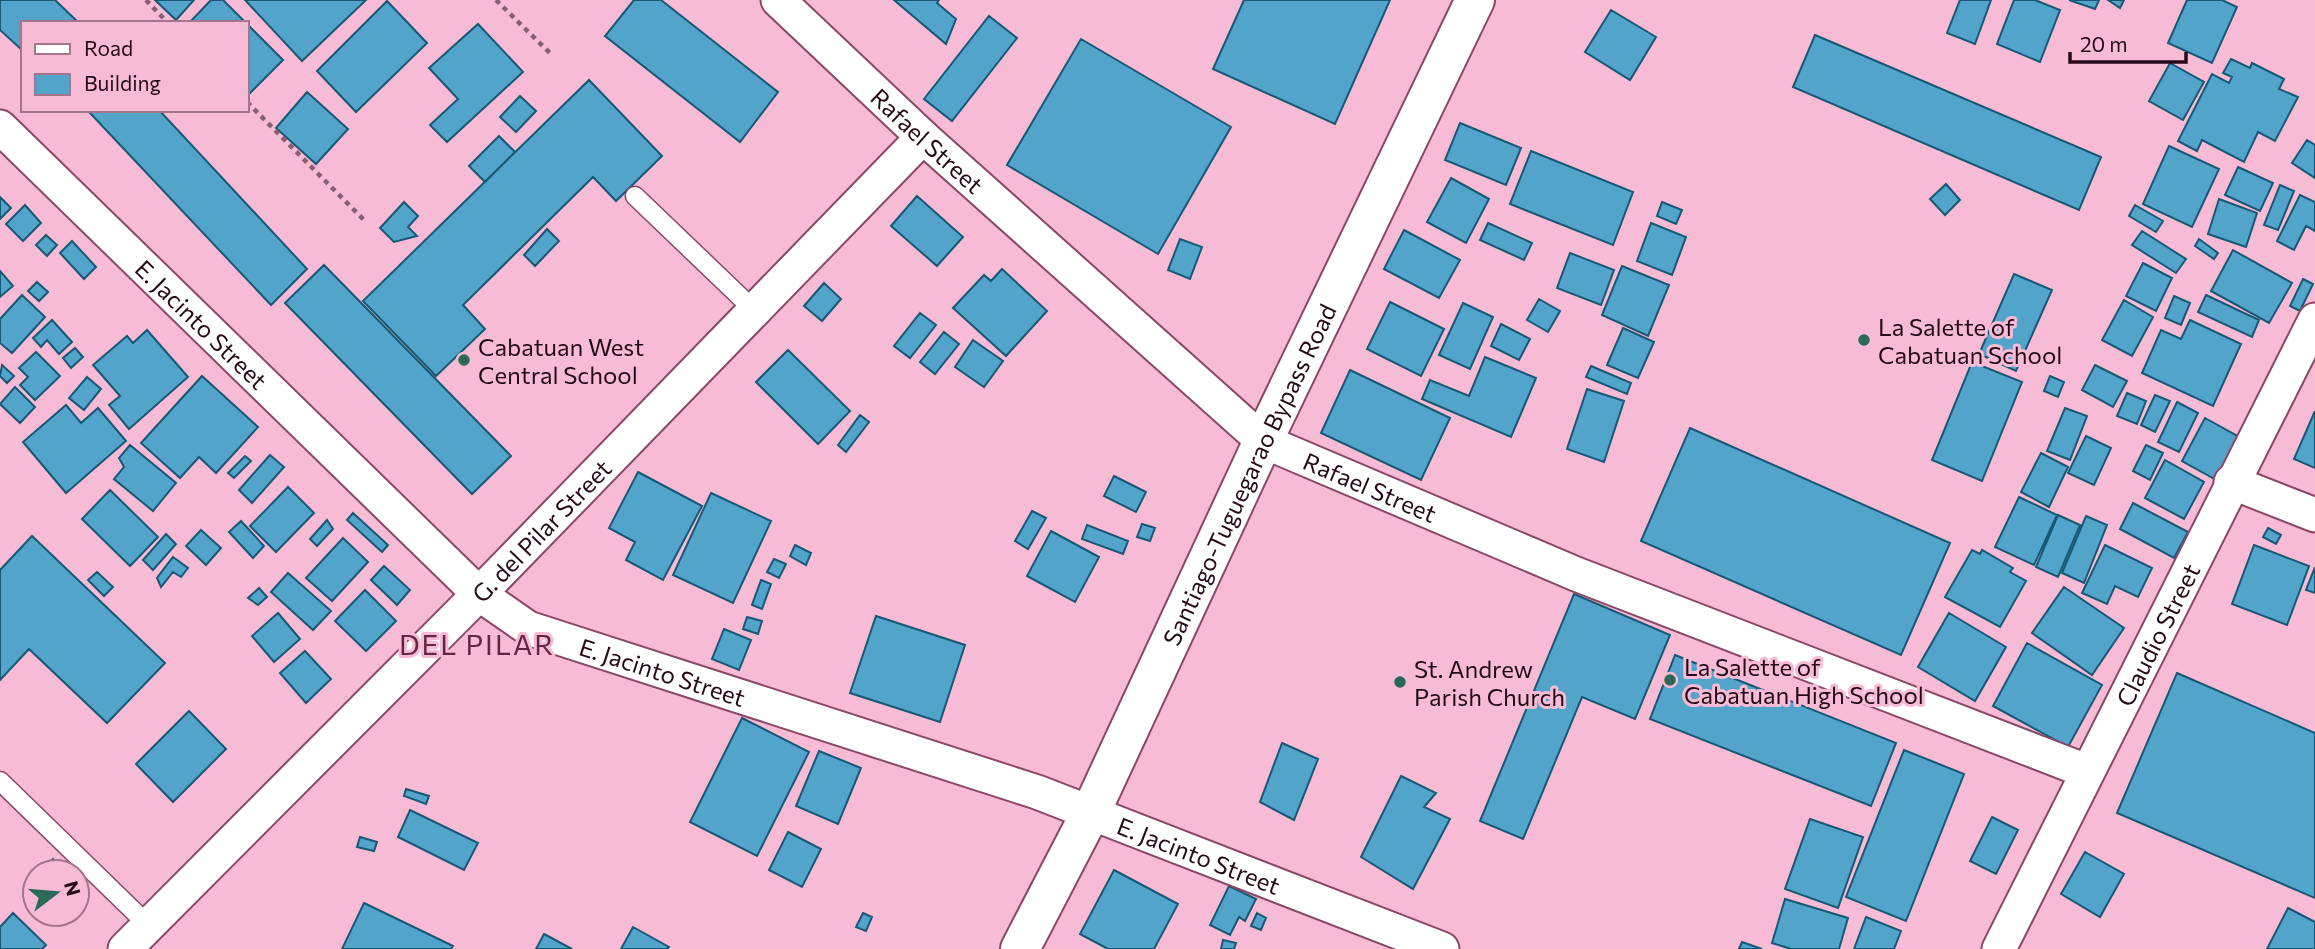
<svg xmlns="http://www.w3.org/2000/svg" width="2315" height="949" font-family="Commissioner,sans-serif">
	<rect width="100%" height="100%" fill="#f8bbd6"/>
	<path fill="#53a4ca" stroke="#175874" stroke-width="2" d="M0,0H55L79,23H23V51L0,30Z
		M155,0H194L176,20Z
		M211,0H223L246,23H189Z
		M245,0H366L302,61Z
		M634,0H661L778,92L740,142L605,36Z
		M894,0H939L937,3L956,19L946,44Z
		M1244,0H1390L1335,124L1213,69Z
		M1960,0H1991L1975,44L1947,33Z
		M2014,0H2035L2060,10L2040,62L1997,44Z
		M2069,0H2099L2095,9Z
		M2108,0H2124L2120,8Z
		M2187,0H2222L2237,7L2212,63L2168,43Z
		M387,1L427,43L356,112L317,71Z
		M1611,10L1656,37L1630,80L1585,52Z
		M989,16L1017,38L952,121L924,99Z
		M247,24L283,60L247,96Z
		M478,24L523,72L447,142L430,125L458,99L429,68Z
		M1815,35L2101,157L2079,210L1793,87Z
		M1081,39L1231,127L1158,254L1007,165Z
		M2231,59L2250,68L2252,63L2284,79L2279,89L2298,97L2275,141L2258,132L2244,162L2202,140L2197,151L2178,141L2212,74L2229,83L2232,77L2223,73Z
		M2170,63L2204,82L2183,120L2149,101Z
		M589,80L662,156L616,201L593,177L463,305L485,329L436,376L363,301Z
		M307,92L348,129L316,164L276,128Z
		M520,96L536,111L516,132L500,117Z
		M93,110H159L307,269L271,305L90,113Z
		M1460,123L1521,148L1506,185L1445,160Z
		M499,136L515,152L485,182L469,166Z
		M2307,140L2315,145V178L2292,163Z
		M2169,146L2219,169L2192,227L2143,204Z
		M1531,151L1633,192L1613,245L1510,204Z
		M2238,167L2273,183L2260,211L2225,195Z
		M1451,178L1489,199L1466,243L1427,222Z
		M1946,184L1960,200L1945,215L1930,199Z
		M2280,185L2294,191L2278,230L2264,225Z
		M2300,195L2315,202V231L2306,226L2294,250L2277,241Z
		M917,196L963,237L937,266L891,226Z
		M0,197L11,208L0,219Z
		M2219,199L2257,213L2246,247L2208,234Z
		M404,202L418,216L408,227L417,236L394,242L380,228Z
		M1662,202L1682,210L1676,224L1657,216Z
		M25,205L41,223L23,241L6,224Z
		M2135,205L2163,221L2156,232L2129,216Z
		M1488,223L1532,243L1524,260L1480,240Z
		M1651,223L1686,237L1672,275L1637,261Z
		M547,229L559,241L535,266L524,255Z
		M1404,230L1460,260L1439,298L1384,269Z
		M2142,231L2186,259L2176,273L2132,245Z
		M46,235L57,245L47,256L36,245Z
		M1180,239L1202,247L1190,279L1168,270Z
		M2199,239L2218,253L2214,259L2195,246Z
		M72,241L96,267L84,279L60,253Z
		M2233,250L2292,283L2269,323L2211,291Z
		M1570,253L1614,270L1601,305L1557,288Z
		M2143,263L2172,278L2156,311L2126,296Z
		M324,265L511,456L472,494L285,303Z
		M1622,266L1669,285L1648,336L1602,315Z
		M1002,269L1047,311L1006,356L953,308L984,275L991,281Z
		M0,271L13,286L0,297Z
		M2014,274L2052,290L2016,371L1979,354Z
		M2303,279L2313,284L2300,311L2290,306Z
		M37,282L48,292L39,301L28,291Z
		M824,283L841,299L822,321L804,306Z
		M22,295L45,317L12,353L0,343V319Z
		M2206,295L2259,320L2252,337L2198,312Z
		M2174,296L2190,303L2181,325L2165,318Z
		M1539,299L1560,311L1548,332L1527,320Z
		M2124,300L2153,317L2132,356L2102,340Z
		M1390,302L1444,329L1421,376L1367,349Z
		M1463,303L1493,317L1470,369L1439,355Z
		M920,313L936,325L910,358L894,346Z
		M52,320L72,342L59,354L47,340L41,347L33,338Z
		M2190,320L2241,344L2213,406L2142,373L2161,330L2181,339Z
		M1501,324L1530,339L1519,360L1491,346Z
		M1623,328L1654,342L1638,378L1607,365Z
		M147,330L188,377L129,429L109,405L120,396L93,365L127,336L133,343Z
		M944,332L959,344L935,374L920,362Z
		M973,340L1003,361L984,387L955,367Z
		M75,348L83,357L71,368L63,358Z
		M788,350L850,411L818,444L756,382Z
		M36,352L60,376L35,400L20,385L28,377L19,368Z
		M1485,357L1536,378L1511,437L1422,399L1430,380L1469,396Z
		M1972,362L2022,382L1982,481L1932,460Z
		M2,365L14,376L7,383L0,376Z
		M2095,365L2127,381L2113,407L2082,390Z
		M1591,366L1631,383L1627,394L1586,377Z
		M1350,370L1450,418L1421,480L1321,433Z
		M202,376L258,427L216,473L199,457L180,478L141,443Z
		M2050,376L2064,382L2058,397L2044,391Z
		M87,377L101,389L84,410L69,398Z
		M15,387L35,407L20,423L0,404Z
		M1587,389L1624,401L1604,462L1567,449Z
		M2127,393L2146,401L2137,424L2117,416Z
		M2155,395L2170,401L2155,432L2141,425Z
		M2177,402L2198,413L2179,452L2158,442Z
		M66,405L81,423L98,408L126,441L66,493L23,442Z
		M2065,408L2087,416L2070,460L2047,451Z
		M2315,411V468L2294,459Z
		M860,415L869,422L846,452L838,445Z
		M2205,418L2241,438L2218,481L2182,461Z
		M1690,428L1950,543L1901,655L1641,541Z
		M2086,436L2111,448L2094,485L2068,473Z
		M130,445L176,483L153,511L114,479L124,467L119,458Z
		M2146,445L2163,453L2150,480L2133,471Z
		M2041,453L2068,467L2049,507L2021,492Z
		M270,455L284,467L252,503L239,490Z
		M245,456L251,461L234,478L228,473Z
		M2165,460L2204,482L2184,519L2145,498Z
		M638,472L702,506L663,580L626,560L635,542L609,528Z
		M1114,476L1146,492L1136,512L1104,496Z
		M288,487L314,513L276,552L250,526Z
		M110,490L158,537L130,566L82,519Z
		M711,493L771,521L733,603L673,575Z
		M2019,497L2057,515L2034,565L1995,547Z
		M2133,503L2188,532L2174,558L2120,529Z
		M1032,511L1046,518L1028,549L1015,541Z
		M353,513L388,545L382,552L347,520Z
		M2058,515L2080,525L2058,577L2036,567Z
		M2086,516L2107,525L2084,583L2062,573Z
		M327,520L333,529L317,546L310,539Z
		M241,521L264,546L253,558L229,532Z
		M1142,524L1155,528L1150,541L1137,537Z
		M1087,525L1128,541L1123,554L1082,539Z
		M2268,528L2281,535L2276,544L2263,537Z
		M201,530L221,548L206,565L186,546Z
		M1051,531L1099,557L1075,602L1027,576Z
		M166,534L176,544L153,570L143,560Z
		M32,536L165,663L107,723L29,649L0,680V570Z
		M343,538L368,562L332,601L306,578Z
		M795,545L811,553L806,565L790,556Z
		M2105,545L2152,568L2138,597L2115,586L2107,604L2082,593Z
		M2254,545L2309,566L2287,625L2232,604Z
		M1972,550L1980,554L1982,550L2013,568L2010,572L2026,581L2000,627L1945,597Z
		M173,557L188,568L181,577L173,572L161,587L157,578Z
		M774,559L786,564L779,578L767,572Z
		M384,566L410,590L397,605L371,580Z
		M2315,567V593L2306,590Z
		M97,572L113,587L104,596L88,580Z
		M288,573L331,611L313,630L271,592Z
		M761,580L771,584L762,609L752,605Z
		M2064,587L2124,628L2092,675L2032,633Z
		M259,588L267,597L258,605L248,598Z
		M365,590L396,621L366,651L335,621Z
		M1574,594L1670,635L1635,719L1582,697L1523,839L1480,821Z
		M278,613L300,639L274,662L252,636Z
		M1949,613L2006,647L1975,701L1918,667Z
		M876,616L965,645L940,722L850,693Z
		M747,617L762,621L758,634L743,629Z
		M724,629L751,640L739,670L712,659Z
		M2027,643L2102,685L2068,747L1993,706Z
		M305,651L331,679L306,703L280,673Z
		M1675,655L1896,743L1871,806L1650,719Z
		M2177,673L2315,733V898L2117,813Z
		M189,711L226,749L173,802L136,764Z
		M742,718L809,752L757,856L690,822Z
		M1282,743L1318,759L1294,820L1260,802Z
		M1904,750L1964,774L1906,921L1846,897Z
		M819,751L861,768L838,824L796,806Z
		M1401,776L1436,793L1424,807L1450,819L1413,889L1361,857Z
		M406,789L429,796L426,804L404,796Z
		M410,810L478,843L464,870L398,837Z
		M1992,817L2018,830L1996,874L1970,861Z
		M1810,819L1863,837L1838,908L1785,889Z
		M788,832L821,849L802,887L769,870Z
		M360,837L377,842L374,851L357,847Z
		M2085,852L2124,874L2100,917L2061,894Z
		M53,859L63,868L60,872L44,870Z
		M1114,870L1178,904L1154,949H1108L1080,934Z
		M1229,886L1256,899L1245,921L1239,917L1230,935L1210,925Z
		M1785,899L1848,918L1839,949H1791L1772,943Z
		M364,903L453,946L451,949H342Z
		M2288,908L2315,922V949H2267Z
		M13,913L46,945L42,949H0V927Z
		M863,913L872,917L866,931L856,927Z
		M1257,913L1266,918L1261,930L1251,926Z
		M1866,917L1901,931L1894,949H1854Z
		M633,927L669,947L667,949H621Z
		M544,934L572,949H536Z
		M1223,940L1236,943L1234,949H1221Z
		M1742,942L1762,949H1739Z"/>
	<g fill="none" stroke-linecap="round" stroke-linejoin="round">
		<g stroke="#894867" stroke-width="21">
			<path id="lane" d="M635,196L755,311
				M0,781L148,925"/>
		</g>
		<g stroke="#894867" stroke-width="37">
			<g id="street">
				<path id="s1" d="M778,0L923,137L1263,441L1576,574L2086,771"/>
				<path id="s2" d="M0,127L479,594L528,628L1037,792L1442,949"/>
				<path d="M2231,482L2315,515"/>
				<path id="s3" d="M125,949L479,594L923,137"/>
				<path id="s4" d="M1999,949L2315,320"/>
			</g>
		</g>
		<g stroke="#894867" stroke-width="42">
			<g id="highway">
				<path id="s5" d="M1020,949L1090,814L1263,441L1475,0"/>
			</g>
		</g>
		<path stroke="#885e71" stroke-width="4.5" stroke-dasharray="5 5" stroke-linecap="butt" d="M146,0L168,23
			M496,0L553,56
			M247,102L364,220"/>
		<use href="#lane" stroke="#fff" stroke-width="18"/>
		<use href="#street" stroke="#fff" stroke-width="33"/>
		<use href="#highway" stroke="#fff" stroke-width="38"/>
	</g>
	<g fill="#2b6a57" stroke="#f8bbd6" stroke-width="2.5">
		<circle cx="1864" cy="340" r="7"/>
		<circle cx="464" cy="360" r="7"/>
		<circle cx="1670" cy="680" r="7"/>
		<circle cx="1400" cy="682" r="7"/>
	</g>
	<g text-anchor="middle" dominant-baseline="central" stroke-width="6" stroke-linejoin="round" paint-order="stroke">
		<g font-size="24" fill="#240a17" stroke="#f8bbd6">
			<text stroke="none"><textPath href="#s1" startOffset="205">Rafael Street</textPath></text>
			<text stroke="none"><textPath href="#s2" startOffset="282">E. Jacinto Street</textPath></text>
			<text stroke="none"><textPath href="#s5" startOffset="527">Santiago-Tuguegarao Bypass Road</textPath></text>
			<text stroke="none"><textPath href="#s1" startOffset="772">Rafael Street</textPath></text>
			<text stroke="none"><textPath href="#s3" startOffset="590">G. del Pilar Street</textPath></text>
			<text stroke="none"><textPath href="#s4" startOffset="352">Claudio Street</textPath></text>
			<text stroke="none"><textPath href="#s2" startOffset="870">E. Jacinto Street</textPath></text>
			<text stroke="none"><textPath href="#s2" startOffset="1437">E. Jacinto Street</textPath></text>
		</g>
		<g font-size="24" fill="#240a17" stroke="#f8bbd6" text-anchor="start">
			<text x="1878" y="326">La Salette of<tspan x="1878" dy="28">Cabatuan School</tspan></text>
			<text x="478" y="346">Cabatuan West<tspan x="478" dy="28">Central School</tspan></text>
			<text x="1684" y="666">La Salette of<tspan x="1684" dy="28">Cabatuan High School</tspan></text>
			<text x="1414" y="668">St. Andrew<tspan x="1414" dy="28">Parish Church</tspan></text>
		</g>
		<g font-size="28" letter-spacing="2" fill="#632545" stroke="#f8bbd6">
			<text x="477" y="644">DEL PILAR</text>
		</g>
	</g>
	<rect x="21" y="21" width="228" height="91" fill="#f8bbd6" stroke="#a3748a" stroke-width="2"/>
	<rect x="35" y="44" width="35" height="10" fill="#ffffff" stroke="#a3748a" stroke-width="2"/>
	<text x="84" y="56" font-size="21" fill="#240a17">Road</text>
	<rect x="35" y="74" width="35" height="21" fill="#53a4ca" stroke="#a3748a" stroke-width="2"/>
	<text x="84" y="91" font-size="21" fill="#240a17">Building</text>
	<g transform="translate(56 893) rotate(74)"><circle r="33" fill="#f8bbd6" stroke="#a3748a" stroke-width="2"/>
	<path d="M0-5L12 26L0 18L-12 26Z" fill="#2b6a57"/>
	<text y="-10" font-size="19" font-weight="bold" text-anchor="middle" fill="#240a17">N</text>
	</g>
	<path d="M2070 52v10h116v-10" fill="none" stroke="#240a17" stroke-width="3.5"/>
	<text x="2080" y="52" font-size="21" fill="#240a17" stroke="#f8bbd6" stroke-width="5" paint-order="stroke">20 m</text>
</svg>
